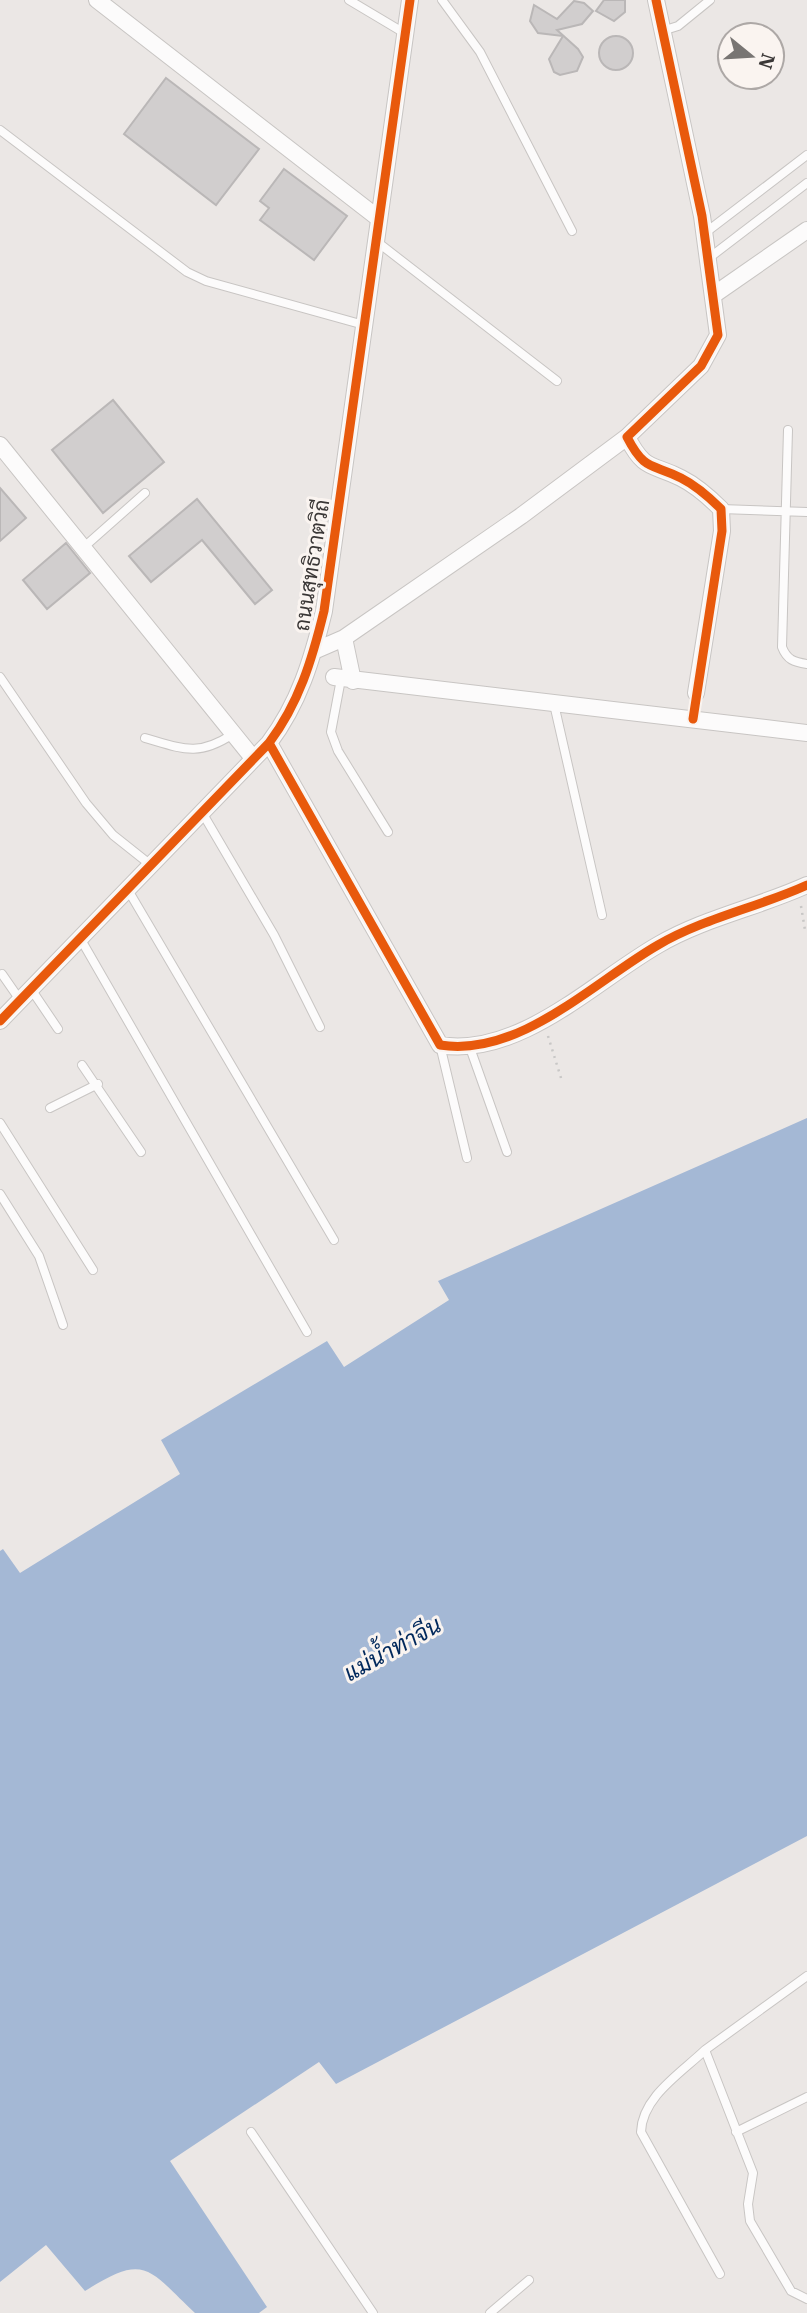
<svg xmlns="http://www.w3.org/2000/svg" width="807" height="2313" font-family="'IBM Plex Serif',Sarabun,serif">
	<rect width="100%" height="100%" fill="#ebe7e5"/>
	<path fill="#a4b8d5" d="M807,1118V1836L336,2084L319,2062L170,2161L267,2307L259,2313H195C148,2269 146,2252 85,2291L46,2245L0,2282V1551L3,1549L20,1573L180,1474L161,1440L327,1341L344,1367L449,1300L438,1281Z"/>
	<path fill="#d1cece" stroke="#bab7b7" stroke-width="2" d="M604,0H625V12L614,21L596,11Z
		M574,1L584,3L593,11L582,24L557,30L578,49L583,57L577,71L560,75L554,72L549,59L563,36L538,33L530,21L534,5L557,19Z
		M599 53a17 17 0 1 1 34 0a17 17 0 1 1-34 0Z
		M166,78L259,149L216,205L124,134Z
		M284,169L347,216L314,260L260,220L269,208L260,201Z
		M113,400L164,462L103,513L52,450Z
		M0,488L26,518L0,541Z
		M197,499L272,590L255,604L202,540L151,582L129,556Z
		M66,543L90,573L47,609L23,580Z"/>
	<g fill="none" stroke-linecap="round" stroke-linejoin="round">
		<g stroke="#c8c5c3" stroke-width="10">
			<path id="lane" d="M349,0L406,34
				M442,0L480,52L572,231
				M662,31L678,26L710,0
				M0,130L187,272L206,281L364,325
				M705,233L807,155
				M376,241L557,381
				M709,258L807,183
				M788,430L782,647C787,660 794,662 807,664
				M721,509L807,512
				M84,547L145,493
				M0,677L86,803L113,835L152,866
				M341,679L331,732L338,751L388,832
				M554,704L602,915
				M145,738C183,749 198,757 233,734
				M203,814L274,935L320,1027
				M128,890L334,1240
				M80,938L307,1332
				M2,974L20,1000
				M31,989L58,1029
				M440,1045L467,1158
				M469,1045L507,1152
				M82,1065L141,1152
				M50,1108L98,1084
				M0,1123L93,1270
				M0,1194L39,1256L63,1325
				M807,1976L705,2050L753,2173L748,2204L750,2221L791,2291L807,2299
				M705,2050C681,2073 642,2097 641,2132L720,2274
				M251,2132L373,2313
				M736,2132L807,2097
				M490,2313L529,2280"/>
		</g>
		<g stroke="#c8c5c3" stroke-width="18">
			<path id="street" d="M97,0L378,218
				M656,0L702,216L718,335L701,366L627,437C645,472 652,463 681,478C697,486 709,497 721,509L722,531L696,693
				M715,294L807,230
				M0,445L253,758
				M344,638L353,681
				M314,651L344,638L521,516L627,437
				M334,677L807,733
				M269,743L440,1045C519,1058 595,981 658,945C704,918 759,907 807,885
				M0,1021L269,743C299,703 312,660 324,611L410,0"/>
		</g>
		<path stroke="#c8c7c6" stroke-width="2.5" stroke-dasharray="2 5" stroke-linecap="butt" d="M801,906L805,930
			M548,1036L561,1078"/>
		<use href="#lane" stroke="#fcfbfb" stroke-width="8"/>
		<use href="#street" stroke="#fcfbfb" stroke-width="16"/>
		<g stroke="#faf4f0" stroke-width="13">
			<path id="cycleway" d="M656,0L702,216L718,335L701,366L627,437C645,472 652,463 681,478C697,486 709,497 721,509L722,531L693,719
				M269,743L440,1045C519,1058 595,981 658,945C704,918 759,907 807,885
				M0,1021L269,743C299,703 312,660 324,611L410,0"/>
		</g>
		<use href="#cycleway" stroke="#e8590c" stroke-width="9"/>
	</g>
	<g text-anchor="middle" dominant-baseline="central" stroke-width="6" stroke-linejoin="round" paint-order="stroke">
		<g font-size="21" fill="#3a3736" stroke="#faf4f0">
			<text transform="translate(311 565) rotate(-81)">ถนนสุทธิวาตวิถี</text>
		</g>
		<g font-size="23" font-style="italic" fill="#01285b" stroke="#faf4f0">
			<text transform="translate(392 1648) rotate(-29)">แม่น้ำท่าจีน</text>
		</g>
	</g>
	<g transform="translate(751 56) rotate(108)"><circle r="33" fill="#faf4f0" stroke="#ada8a6" stroke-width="2"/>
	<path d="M0-5L12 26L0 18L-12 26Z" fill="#787573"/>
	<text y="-10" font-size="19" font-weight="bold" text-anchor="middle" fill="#3a3736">N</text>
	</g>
</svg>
